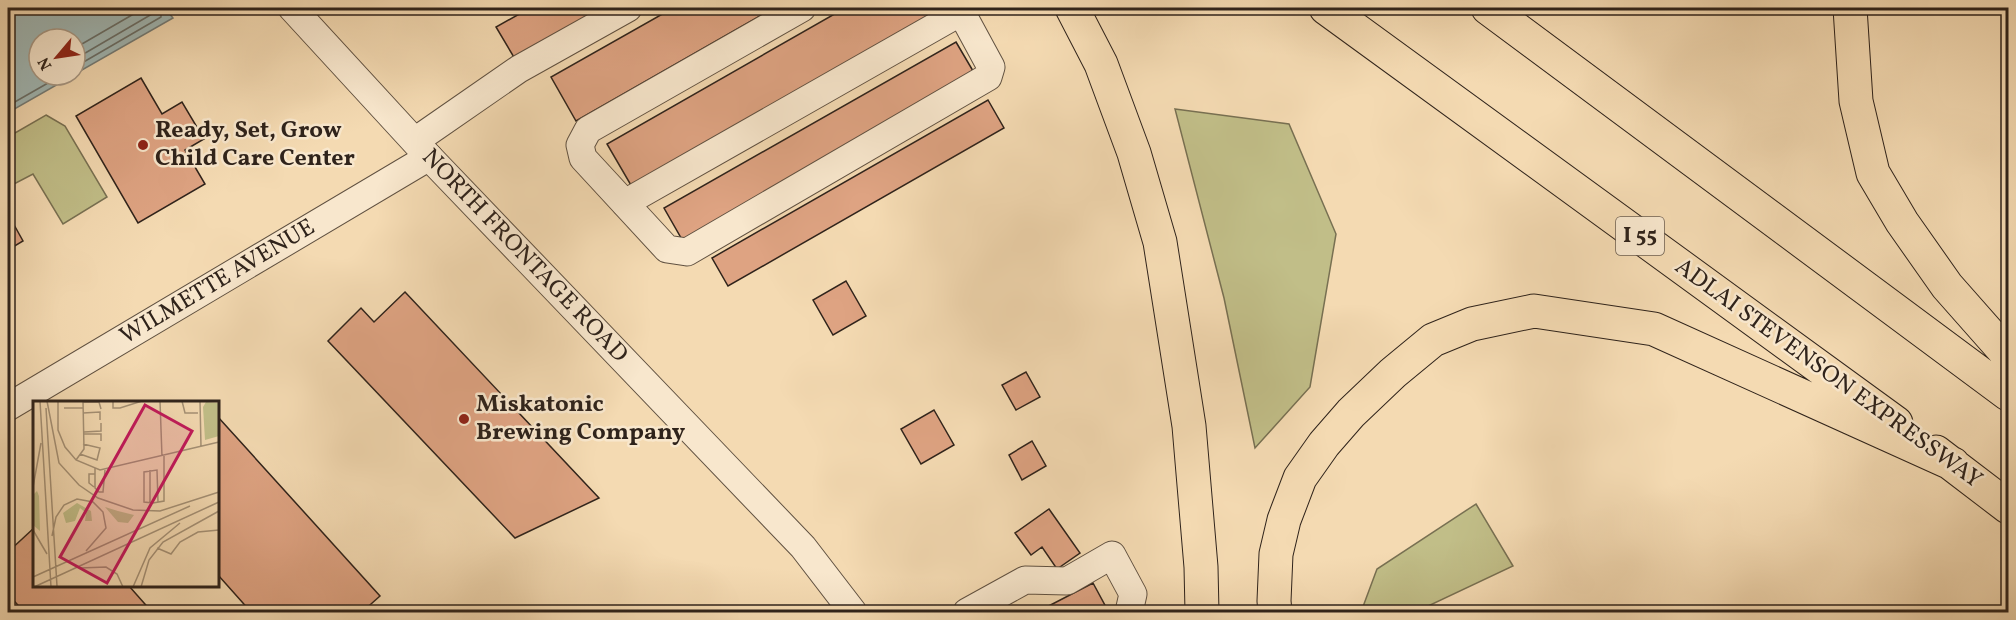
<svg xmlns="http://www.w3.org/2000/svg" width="2016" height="620" font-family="Vollkorn,serif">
	<rect width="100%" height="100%" fill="#f4dab2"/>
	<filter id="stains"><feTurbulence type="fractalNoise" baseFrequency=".00333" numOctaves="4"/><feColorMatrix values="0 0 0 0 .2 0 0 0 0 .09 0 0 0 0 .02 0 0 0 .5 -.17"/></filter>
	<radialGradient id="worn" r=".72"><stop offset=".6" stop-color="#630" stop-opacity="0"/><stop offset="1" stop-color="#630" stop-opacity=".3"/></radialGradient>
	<path fill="#c1be88" stroke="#787052" stroke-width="1.5" d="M1175,109L1289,124L1336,234L1310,387L1255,448L1224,298Z
		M46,115L65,126L107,197L63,224L33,174L14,184L8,173V137Z
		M1476,504L1513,566L1428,606L1426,612H1361L1377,569Z"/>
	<path fill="#a0b8b6" stroke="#737c78" stroke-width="1.5" d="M8,8H165L173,18L75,74V39H39V75H74L11,111L8,105Z"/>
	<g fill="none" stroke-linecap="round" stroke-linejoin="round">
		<path stroke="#686e68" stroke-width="1.5" d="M75,48L144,8
			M75,59L152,14L153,8
			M75,67L161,17V8
			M8,103H13L62,75"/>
	</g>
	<path fill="#dea382" stroke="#2f231b" stroke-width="1.5" d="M530,8H604L515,59L496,27Z
		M673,8H774L576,121L551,77Z
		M845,8H932L935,14L632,187L607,144Z
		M956,42L976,76L684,243L664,208Z
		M141,78L162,114L182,102L204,139L185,150L205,184L138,223L76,116Z
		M988,100L1004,128L728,286L712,258Z
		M8,214L23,241L8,250Z
		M846,281L866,316L833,335L813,300Z
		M405,292L599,498L515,538L328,341L361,308L374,322Z
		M1026,372L1040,397L1016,410L1002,385Z
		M934,410L954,445L921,464L901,429Z
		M218,417L380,596L362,612H251L218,575Z
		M1032,441L1046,466L1022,480L1009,455Z
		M1049,509L1080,553L1057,569L1042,547L1031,555L1015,533Z
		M34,528V586H129L152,612H24L8,594V552Z
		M1093,583L1107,609L1100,612H1037Z"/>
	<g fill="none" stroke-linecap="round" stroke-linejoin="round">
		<g stroke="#605141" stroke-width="29">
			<g id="minor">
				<path id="s1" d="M292,8L429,157L803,547L853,612"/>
				<path d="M802,8L588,130L580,145L583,158L667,249L687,252L988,77L991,67L959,8"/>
				<path d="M415,141L519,69L628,8"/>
				<path d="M625,203L961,12"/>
				<path id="s2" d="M8,407L429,157"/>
				<path d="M967,612L1025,580L1067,581L1112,555L1133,594L1129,612"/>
			</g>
		</g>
		<g stroke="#2f231b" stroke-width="35">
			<path id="highway" d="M1072,8L1101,64L1134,153L1160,242L1189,426L1201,567L1202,612
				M1326,8L1896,423
				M1488,8L2008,394
				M1850,8L1856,101L1873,173L1902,222L1947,286L2008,355
				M1936,452L2008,507
				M1275,612L1274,601L1276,554L1284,520L1300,478L1324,444L1351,413L1393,373L1433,340L1472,324L1534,311L1654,329L1953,464"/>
		</g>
		<use href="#minor" stroke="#f8e7cd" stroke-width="27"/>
		<use href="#highway" stroke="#f4dab2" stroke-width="33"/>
	</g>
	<g fill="#8f2418" stroke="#f8e7cd" stroke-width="2">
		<circle cx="143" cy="145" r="6"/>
		<circle cx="464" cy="419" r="6"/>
	</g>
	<g text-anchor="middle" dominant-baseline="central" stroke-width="5" stroke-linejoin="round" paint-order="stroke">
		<rect fill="#f8e7cd" stroke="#6b5e50" stroke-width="1.5" x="1616" y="217" width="48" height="38" rx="4.5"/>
		<g font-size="22" font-weight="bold" fill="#2f231b">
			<text x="1640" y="236">I 55</text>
		</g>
		<g font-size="24" font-weight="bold" fill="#2f231b" stroke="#f8e7cd" text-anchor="start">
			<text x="155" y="131">Ready, Set, Grow<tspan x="155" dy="28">Child Care Center</tspan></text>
			<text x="476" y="405">Miskatonic<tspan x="476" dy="28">Brewing Company</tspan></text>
		</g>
		<g font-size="24" fill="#2f231b" stroke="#f8e7cd">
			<text stroke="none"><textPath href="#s1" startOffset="340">NORTH FRONTAGE ROAD</textPath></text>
			<text stroke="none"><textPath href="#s2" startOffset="244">WILMETTE AVENUE</textPath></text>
			<text transform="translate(1828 374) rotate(36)">ADLAI STEVENSON EXPRESSWAY</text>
		</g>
	</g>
	<g transform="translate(33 401)">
		<rect width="186" height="186" fill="#f4dab2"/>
		<path d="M173,1L186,2V35L172,39L170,6ZM4,90L6,95L7,130L0,124V94ZM44,102L58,110L59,120H52L53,112L47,107L42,120L33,122L30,112ZM72,106L85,110L101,114L95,122L85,121Z" fill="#c1be88"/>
		<path fill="none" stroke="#a59176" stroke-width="1.5" d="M7,0L18,186M14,0L26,62L46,84L65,97L100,109L127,110L186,91M25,0V29L32,46L43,59L67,69L186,41M80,0V7H87L109,0M127,0L129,56M149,0L152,12H165M167,0L168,46M50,1H66L68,8M13,7L24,185M31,7H50M50,12L67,11V19M51,31L68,30V22M50,33H68V40M47,53L64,59L67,47L50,43M43,59L51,48L50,0M62,67V87L66,91H70L72,69M117,69V102M0,86L8,42M61,86L56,82V73H62M125,101L124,69L111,71V101L120,102L131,100V55M0,129L14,153M19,135L23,116L31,104L44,98L60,101L70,111L73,127L53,150M124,147L138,153L147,141L165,131L186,129M47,167L73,166L84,173L90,186M0,176L157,105M1,186L186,101M100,186L117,147L147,122M108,186L116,159L130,141L186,110"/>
		<path fill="#c2185b" fill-opacity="0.15" stroke="#c2185b" stroke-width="3" d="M112,4L159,30L74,182L27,156Z"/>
		<rect width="186" height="186" fill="none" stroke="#2f231b" stroke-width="3"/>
	</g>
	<rect width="2016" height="620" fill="none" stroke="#f4dab2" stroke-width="30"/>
	<rect x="9" y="9" width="1998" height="602" fill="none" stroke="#2f231b" stroke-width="3"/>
	<rect x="15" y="15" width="1986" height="590" fill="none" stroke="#2f231b" stroke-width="1.5"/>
	<g transform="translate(57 57) rotate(241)"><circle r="28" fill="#f8e7cd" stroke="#a89986" stroke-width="1.5"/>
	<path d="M0-4.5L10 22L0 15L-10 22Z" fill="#8f2418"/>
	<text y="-9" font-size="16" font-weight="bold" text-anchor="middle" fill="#2f231b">N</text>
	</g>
	<rect width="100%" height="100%" filter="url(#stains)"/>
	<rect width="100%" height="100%" fill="url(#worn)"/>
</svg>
